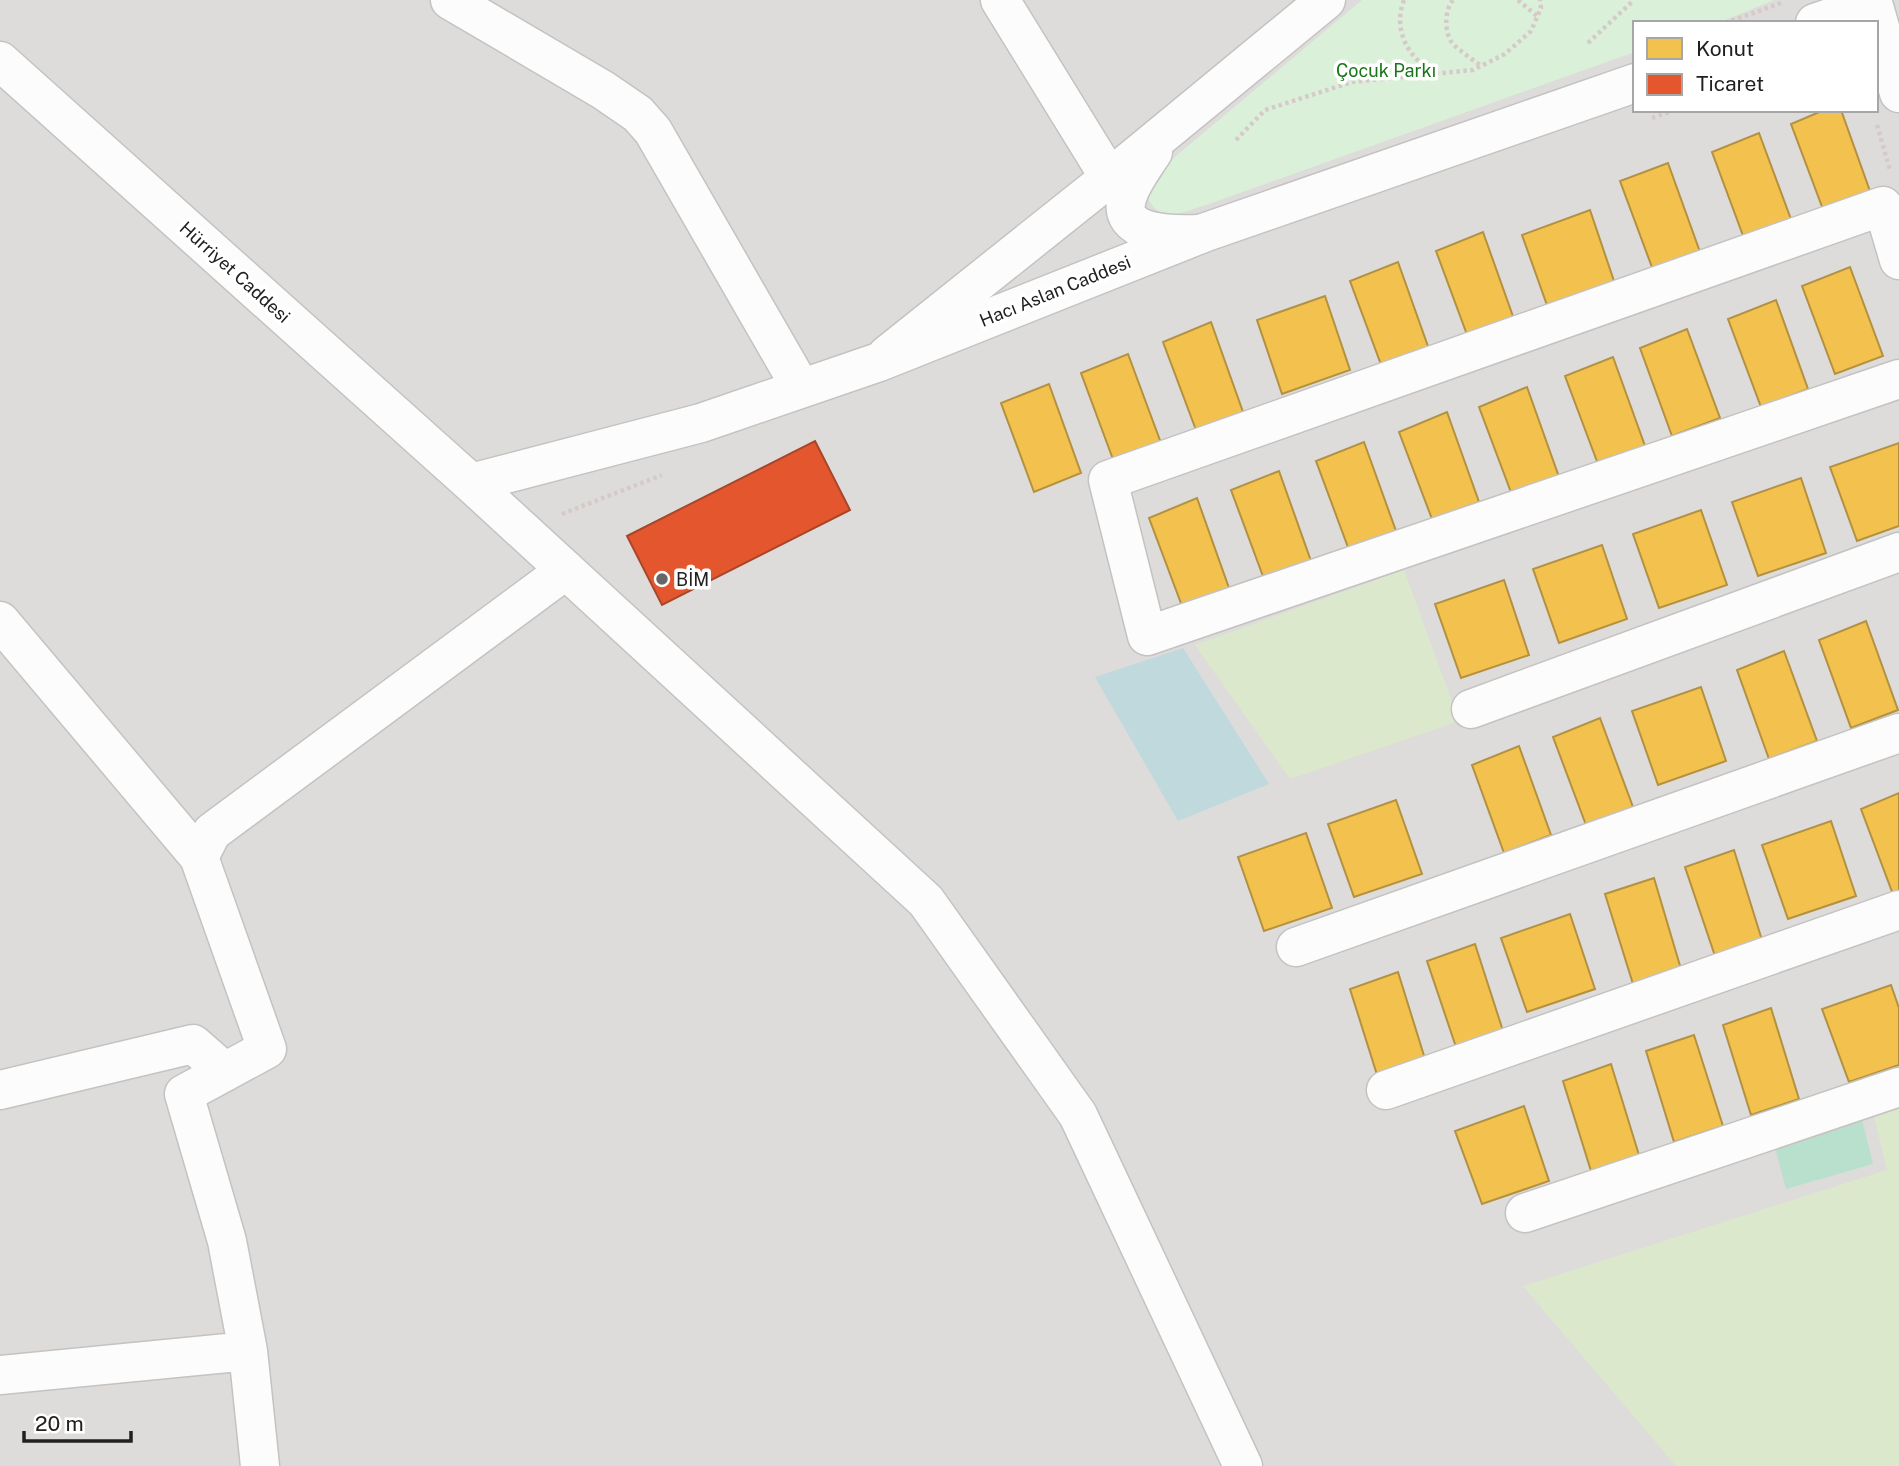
<svg xmlns="http://www.w3.org/2000/svg" width="1899" height="1466" font-family="'Public Sans',sans-serif">
	<rect width="100%" height="100%" fill="#eeecea"/>
	<path fill="#dddcdb" fill-rule="evenodd" d="M0,0H1899V1466H0ZM1635,23H1876V110H1635Z"/>
	<path fill="#dce8cc" d="M1404,570L1459,721L1290,779L1195,645Z
		M1899,1108V1466H1676L1523,1286L1887,1170L1874,1117Z"/>
	<path fill="#daf0d9" d="M1362,0H1774L1718,23H1635V52L1206,205C1181,212 1162,226 1147,197L1164,166Z"/>
	<path fill="#b9e0cd" d="M1862,1119L1873,1164L1786,1189L1774,1144Z"/>
	<path fill="#c0d9dd" d="M1183,648L1269,784L1178,821L1095,677Z"/>
	<path fill="#f2c14e" stroke="#b39140" stroke-width="2" d="M1824,110H1841L1871,194L1824,212L1791,124Z
		M1759,133L1792,222L1745,241L1712,152Z
		M1668,163L1700,252L1653,270L1620,181Z
		M1590,210L1615,284L1548,308L1522,235Z
		M1483,232L1515,322L1469,340L1436,251Z
		M1398,262L1430,352L1383,370L1350,281Z
		M1850,267L1883,356L1835,374L1802,286Z
		M1325,296L1350,370L1282,394L1257,320Z
		M1776,300L1808,389L1761,407L1728,319Z
		M1211,322L1243,412L1196,430L1163,342Z
		M1687,329L1720,418L1672,436L1640,348Z
		M1128,354L1161,443L1114,462L1081,373Z
		M1613,357L1645,446L1598,464L1565,376Z
		M1049,384L1081,473L1034,492L1001,403Z
		M1527,387L1559,477L1512,495L1479,407Z
		M1447,412L1479,502L1432,519L1399,432Z
		M1364,442L1396,531L1349,550L1316,461Z
		M1899,443V526L1857,541L1830,467Z
		M1279,471L1311,561L1264,579L1231,490Z
		M1801,478L1826,553L1758,576L1732,502Z
		M1197,498L1229,588L1182,606L1149,518Z
		M1701,510L1727,585L1659,608L1633,534Z
		M1602,545L1627,619L1559,643L1533,569Z
		M1504,580L1529,655L1461,678L1435,604Z
		M1866,621L1898,710L1851,728L1819,640Z
		M1784,651L1817,741L1769,759L1737,670Z
		M1701,687L1726,761L1658,785L1632,711Z
		M1600,718L1633,807L1586,825L1553,737Z
		M1519,746L1551,835L1504,853L1472,765Z
		M1899,793V895L1894,897L1861,809Z
		M1396,800L1422,874L1354,897L1328,824Z
		M1831,821L1856,896L1788,919L1762,845Z
		M1306,833L1332,908L1264,931L1238,857Z
		M1734,850L1762,940L1715,956L1685,867Z
		M1654,878L1681,969L1633,984L1605,894Z
		M1570,914L1595,989L1527,1012L1501,938Z
		M1475,944L1504,1034L1457,1050L1427,961Z
		M1398,972L1426,1062L1378,1078L1350,989Z
		M1891,985L1899,1008V1065L1849,1082L1822,1009Z
		M1771,1008L1799,1099L1751,1115L1723,1025Z
		M1694,1035L1723,1126L1674,1142L1646,1051Z
		M1611,1064L1639,1155L1591,1171L1563,1081Z
		M1524,1106L1549,1181L1482,1204L1455,1131Z"/>
	<path fill="#e4572e" stroke="#a9462a" stroke-width="2" d="M815,441L850,510L662,605L627,536Z"/>
	<g fill="none" stroke-linecap="round" stroke-linejoin="round">
		<g stroke="#c4c3c2" stroke-width="41">
			<path id="minor" d="M450,0L603,90L638,114L653,131L801,388
				M1000,0L1109,177
				M1153,152C1144,166 1133,180 1128,195C1113,237 1176,235 1200,234
				M1899,260L1883,206L1108,480L1147,636L1899,379
				M887,355L1129,162L1326,0
				M0,621L199,857
				M1471,709L1899,552
				M1296,947L1899,733
				M0,1090L193,1044L225,1072
				M1386,1090L1899,910
				M1525,1213L1899,1087
				M0,1375L248,1351
				M260,1466L248,1351L227,1241L184,1094L267,1049L199,857L212,832L566,570"/>
		</g>
		<g stroke="#c4c3c2" stroke-width="41">
			<path id="tertiary" d="M1815,23L1873,3L1899,93
				M0,61L471,483L926,901L1078,1115L1243,1466
				M471,483L701,423L879,362L1206,232L1635,83"/>
		</g>
		<path stroke="#d6cac9" stroke-width="4.5" stroke-dasharray="3.5 3.5" stroke-linecap="butt" d="M1404,0C1392,31 1409,59 1436,74
			M1453,0C1444,10 1444,34 1453,44C1461,52 1472,59 1481,66
			M1518,0L1537,16
			M1725,23L1784,2
			M1588,43L1634,0
			M1652,118L1675,110
			M1877,125L1890,170
			M1236,140L1265,110L1352,82L1473,70L1505,54L1531,31L1541,8L1540,0
			M562,514L662,475"/>
		<use href="#minor" stroke="#fcfcfc" stroke-width="38"/>
		<use href="#tertiary" stroke="#fcfcfc" stroke-width="38"/>
	</g>
	<circle fill="#686767" stroke="#fff" stroke-width="2.5" cx="662" cy="579" r="7"/>
	<g text-anchor="middle" dominant-baseline="central" stroke-width="7" stroke-linejoin="round" paint-order="stroke">
		<g font-size="18" fill="#187519" stroke="#fff">
			<text x="1386" y="70">Çocuk Parkı</text>
		</g>
		<g font-size="18" fill="#202020" stroke="#fff">
			<text transform="translate(235 272) rotate(42)">Hürriyet Caddesi</text>
			<text transform="translate(1055 291) rotate(-22)">Hacı Aslan Caddesi</text>
		</g>
		<g font-size="18" fill="#202020" stroke="#fff" text-anchor="start">
			<text x="676" y="579">BİM</text>
		</g>
	</g>
	<rect x="1633" y="21" width="245" height="91" fill="#ffffff" stroke="#a6a6a6" stroke-width="2"/>
	<rect x="1647" y="38" width="35" height="21" fill="#f2c14e" stroke="#a6a6a6" stroke-width="2"/>
	<text x="1696" y="56" font-size="21" fill="#202020">Konut</text>
	<rect x="1647" y="74" width="35" height="21" fill="#e4572e" stroke="#a6a6a6" stroke-width="2"/>
	<text x="1696" y="91" font-size="21" fill="#202020">Ticaret</text>
	<path d="M24 1431v10h107v-10" fill="none" stroke="#202020" stroke-width="3.5"/>
	<text x="35" y="1431" font-size="21" fill="#202020" stroke="#ffffff" stroke-width="5" paint-order="stroke">20 m</text>
</svg>
